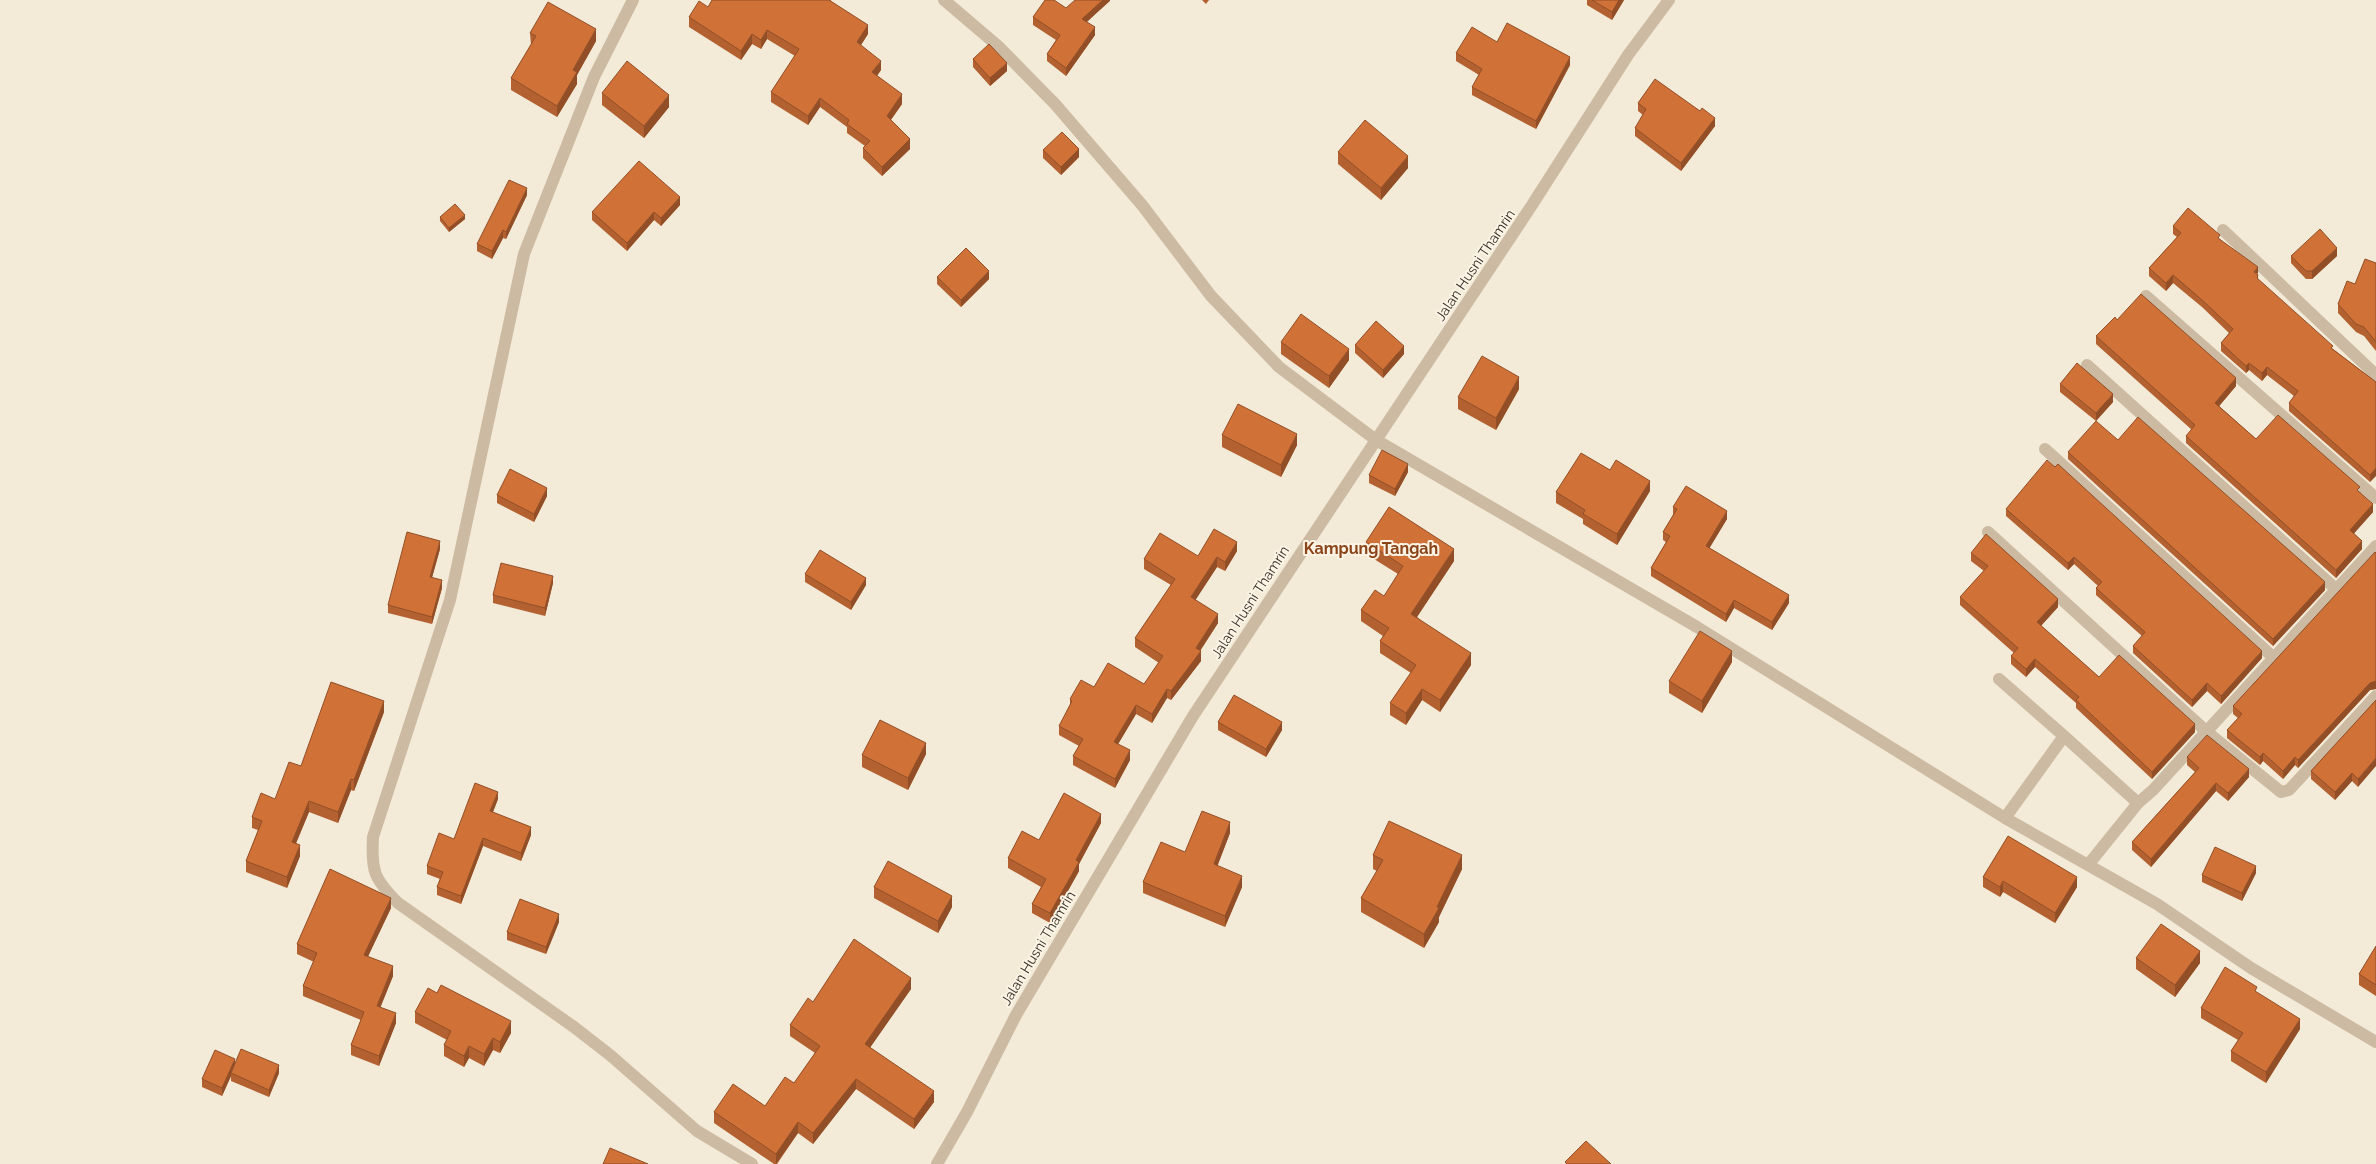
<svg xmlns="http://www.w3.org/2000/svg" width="2376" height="1164" font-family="Raleway,sans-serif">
	<rect width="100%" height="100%" fill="#f3ead7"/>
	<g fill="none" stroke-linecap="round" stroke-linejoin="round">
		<path stroke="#ccbba2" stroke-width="12" d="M633,0L594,77L524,254L450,600L373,837C371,871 374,879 398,903L574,1027L610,1055L697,1131L752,1164
			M944,0L998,46L1055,104L1142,205L1211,296L1279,367L1376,440L1697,627L2005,818L2157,904L2251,968L2376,1042
			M2223,230L2376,375
			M2146,296L2376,498
			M2087,365L2337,590
			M2045,449L2274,658
			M1988,532L2207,732L2281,792L2289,790L2376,696
			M1999,679L2064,736L2005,818
			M2064,736L2138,803L2153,790L2376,546
			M2088,865L2138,803
			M937,1164L967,1112L1016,1015L1193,716L1532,205L1628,55L1669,0"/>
	</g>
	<path fill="#b36130" d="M831,0V1L868,34L861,45L881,70L877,76L902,104L891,120L910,149L882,176L863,158V148L865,146L847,133V127L820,107L808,125L771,102V92L795,56L767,39L761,49L752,44L741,60L689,27V17L708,7Z
		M1110,0L1087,22L1095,35L1066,76L1047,61V54L1056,40L1033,25V17L1066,8Z
		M1202,0H1209L1206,4Z
		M1587,0H1624L1612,20L1587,5Z
		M530,33L596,41L577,75V84L557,117L511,90V78L531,45Z
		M1497,42L1570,65L1536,129L1472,95V87L1479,75L1456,61V53Z
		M973,59L1007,71L990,86L973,67Z
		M602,93L669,107L644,138L602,105Z
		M1638,103L1700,111L1715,126L1681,171L1635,136V128L1643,115L1638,111Z
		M1043,150L1079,157L1061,175L1043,158Z
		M1338,152L1408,168L1381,200L1338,164Z
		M527,195L506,239L503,238L492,259L477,251V244Z
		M680,205L661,226L654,220L627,251L592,220V212Z
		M440,217L465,219L449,232L440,221Z
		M2173,226L2220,239L2258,275V280L2333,349L2376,382L2370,482L2289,411V403L2294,396L2267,375L2262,381L2249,370L2246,373L2221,351V343L2229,333L2202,307L2173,283L2166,291L2149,276V268L2177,237L2173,234Z
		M2291,256H2337L2312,279H2306L2291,263Z
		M2376,263V351L2364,336L2356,332L2338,313V304Z
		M937,277L989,279L961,307L937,284Z
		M2117,320L2236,386L2219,406L2256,439L2360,492L2373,512L2354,533L2362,549L2336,578L2186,443V436L2192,430L2096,344V336Z
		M1281,342L1349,360L1329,388L1281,354Z
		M1355,345L1404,354L1383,378L1355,353Z
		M2060,384L2113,402L2096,421L2060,392Z
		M1519,389L1496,430L1458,409V397Z
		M1222,435L1297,445L1281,477L1222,447Z
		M2118,440L2325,590L2273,646L2068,459V452Z
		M1610,470L1650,491L1617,545L1583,524V519L1556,503V492Z
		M1408,472L1395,496L1369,483V475Z
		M497,495L547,496L534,522L497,503Z
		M1673,507L1727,519L1709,548L1789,603L1772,630L1734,608L1726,622L1651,576V568L1666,542L1663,540V532L1673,515Z
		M2006,509L2262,658L2221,704L2207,691L2192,707L2133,653V646L2142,636L2096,595V588L2098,586L2074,564L2068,570L2006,516Z
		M1366,542L1454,561L1417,617L1471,665L1440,712L1422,700L1406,725L1390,715V703L1411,673L1380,653V641L1383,636L1361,621V610L1384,596L1398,574L1366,554Z
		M440,549L432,577L442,588L432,624L388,613V605Z
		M1237,551L1225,571L1217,567L1195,600L1218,623L1200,651L1201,661L1171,700L1167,698L1152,723L1136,714L1118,744L1130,760L1115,788L1073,765V756L1079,746L1059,735V726L1070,706V699L1094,687L1144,684L1159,663L1135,647V638L1171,585L1144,569V559L1198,556Z
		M1971,553L2058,607L2041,626L2099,677L2195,732L2152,779L2076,708V703L2035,667L2026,677L2011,664V656L2014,653L1960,605V597L1984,571L1971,561Z
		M2376,553V689L2370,690L2298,768L2295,765L2283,779L2263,761L2260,765L2227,738V730L2238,718L2233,714V706Z
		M805,574L866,585L851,610L805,582Z
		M553,583L545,616L493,603V595Z
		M1732,662L1702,713L1669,693V681Z
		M2376,700L2358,787L2352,781L2335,800L2311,779V771Z
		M384,712L354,791L351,790L338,823L309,812L296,843L300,856L287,888L246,872V861L258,830L252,828V817L275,799L301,766Z
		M1218,722L1282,730L1266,757L1218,730Z
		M926,754L908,790L862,767V755Z
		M2187,757L2249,777L2228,801L2216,791L2151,867L2132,850V842L2195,772L2187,765Z
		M498,799L493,812L531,835L521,861L483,846L461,904L437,895V887L440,879L427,874V866L454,839Z
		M1101,823L1079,864V871L1050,923L1032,913V904L1041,887L1008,868V858L1039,840Z
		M1230,833L1217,866L1242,887L1225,927L1143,893V882L1185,852Z
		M1373,855L1462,869L1439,917V922L1424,948L1361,912V898L1377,871L1373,869Z
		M2256,873L2242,901L2202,882V875Z
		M1983,877L2077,887L2055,923L2003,892L2000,897L1983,887Z
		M874,887L952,907L938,933L874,898Z
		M391,908L368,956L393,976L380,1007L396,1023L379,1066L351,1055V1045L361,1020L303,996V986L314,962L297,954V944Z
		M559,922L546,954L507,940V932Z
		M2376,946V996L2359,985V974Z
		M2136,958L2200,963L2175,997L2136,969Z
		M911,989L870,1047L934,1102L914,1129L856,1089L813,1144L798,1133L777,1164H774L714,1123V1112L765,1106L794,1083L815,1053L790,1036V1025L813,1002Z
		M2257,992L2300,1029L2266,1083L2231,1061V1051L2238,1040L2201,1018V1008Z
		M415,1012L511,1033L500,1053L493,1050L484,1066L469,1058L464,1067L444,1056V1045L447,1040L415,1023Z
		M235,1063L279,1073L269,1097L231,1081V1076L222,1096L202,1087V1079Z"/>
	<path fill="#924f27" d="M1103,0H1110V1L1082,26V19Z
		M1619,0H1624L1612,20V12Z
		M868,25V34L857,51V42Z
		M1095,27V35L1066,76V68Z
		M596,29V41L577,75V84L557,117V106L573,70Z
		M767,30V39L761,49V40Z
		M752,34V44L741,60V51Z
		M1570,57V65L1536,129V121Z
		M881,61V70L872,82V72Z
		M1007,63V71L990,86V78Z
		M902,94V104L887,125V116Z
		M669,95V107L644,138V126Z
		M820,98V107L808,125V116Z
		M1715,118V126L1681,171V163Z
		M910,139V149L882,176V167Z
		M1079,149V157L1061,175V167Z
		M1408,156V168L1381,200V188Z
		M527,188V195L506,239V232Z
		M680,197V205L661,226V218Z
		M654,212V220L627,251V243Z
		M465,215V219L449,232V228Z
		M503,230V238L492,259V251Z
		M2337,248V256L2312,279V271Z
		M2258,267V274L2254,272Z
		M989,271V279L961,307V300Z
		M2173,275V283L2166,291V283Z
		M1404,346V354L1383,378V370Z
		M1349,349V360L1329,388V376Z
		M2249,363V370L2246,373V366Z
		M2267,367V375L2262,381V373Z
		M1519,377V389L1496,430V418Z
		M2236,378V386L2215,411V403Z
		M2113,394V402L2096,421V413Z
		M1297,434V445L1281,477V465Z
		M1408,464V472L1395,496V489Z
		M2376,468V476L2370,482V475Z
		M1650,481V491L1617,545V534Z
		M547,488V496L534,522V514Z
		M2373,504V512L2350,538V530Z
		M1727,511V519L1706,554V546Z
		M440,541V549L430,585V577Z
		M2362,541V549L2336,578V570Z
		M1237,542V551L1225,571V562Z
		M1454,549V561L1411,626V614Z
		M1217,557V567L1191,607V597Z
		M2074,557V564L2068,570V563Z
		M553,576V583L545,616V608Z
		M866,578V585L851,610V602Z
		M442,580V588L432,624V617Z
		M2325,582V590L2273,646V639Z
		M1789,595V603L1772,630V622Z
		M2058,599V607L2037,630V622Z
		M1734,600V608L1726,622V614Z
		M1218,614V623L1196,657V648Z
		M1201,651V661L1171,700V691Z
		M1732,651V662L1702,713V701Z
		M2262,651V658L2221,704V696Z
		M1471,653V665L1440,712V700Z
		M2035,659V667L2026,677V669Z
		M2376,681V689L2370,690L2298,768V760L2370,683Z
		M2207,683V691L2192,707V700Z
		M1167,689V698L1152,723V714Z
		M1422,689V700L1406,725V713Z
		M384,701V712L354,791V780Z
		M1136,705V714L1114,751V742Z
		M1282,722V730L1266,757V749Z
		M2195,724V732L2152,779V772Z
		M926,743V754L908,790V778Z
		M1130,750V760L1115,788V779Z
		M2263,753V761L2260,765V757Z
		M2295,757V765L2283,779V771Z
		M2376,758V766L2358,787V779Z
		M2249,769V777L2228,801V793Z
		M2352,773V781L2335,800V792Z
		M351,779V790L338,823V812Z
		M2216,783V791L2151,867V859Z
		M498,792V799L490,819V811Z
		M309,801V812L292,853V842Z
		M1101,814V823L1079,864V871L1050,923V913L1076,860Z
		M1230,822V833L1214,875V864Z
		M531,827V835L521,861V853Z
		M483,838V846L461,904V896Z
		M300,845V856L287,888V877Z
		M1462,855V869L1439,917V922L1424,948V934Z
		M2256,866V873L2242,901V893Z
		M1242,876V887L1225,927V916Z
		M2077,877V887L2055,923V913Z
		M2003,881V892L2000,897V887Z
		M952,896V907L938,933V921Z
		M391,898V908L364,965V955Z
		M559,914V922L546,954V947Z
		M2200,951V963L2175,997V985Z
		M393,966V976L377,1016V1006Z
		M911,978V989L865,1055V1044Z
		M396,1013V1023L379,1066V1056Z
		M2300,1019V1029L2266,1083V1072Z
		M511,1021V1033L500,1053V1042Z
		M493,1038V1050L484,1066V1054Z
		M469,1046V1058L464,1067V1056Z
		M235,1059V1067L231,1073V1076L222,1096V1088Z
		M279,1065V1073L269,1097V1090Z
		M856,1079V1089L813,1144V1133Z
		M934,1091V1102L914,1129V1119Z
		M798,1122V1133L776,1164V1154Z"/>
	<path fill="#d07138" stroke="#924f27" d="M712,0H829L868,25L857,42L881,61L872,72L902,94L887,116L910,139L882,167L863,148L870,141L847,124L849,120L820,98L808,116L771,92L799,49L767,30L761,40L752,34L741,51L689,17L699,1L708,7Z
		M1045,0H1054L1066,8L1075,0H1103L1082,19L1095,27L1066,68L1047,54L1060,35L1033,17Z
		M1592,0H1619L1612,12Z
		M548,2L596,29L573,70L577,72L557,106L511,78L536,36L530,33Z
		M1507,23L1570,57L1536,121L1472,87L1482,69L1456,53L1472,27L1497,42Z
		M989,44L1007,63L990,78L973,59Z
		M627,61L669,95L644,126L602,93Z
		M1655,79L1700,111L1702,108L1715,118L1681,163L1635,128L1646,109L1638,103Z
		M1365,120L1408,156L1381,188L1338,152Z
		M1062,132L1079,149L1061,167L1043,150Z
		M639,161L680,197L661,218L654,212L627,243L592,212Z
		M509,180L527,188L506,232L503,230L492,251L477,244Z
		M455,204L465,215L449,228L440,217Z
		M2188,208L2220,235L2218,238L2258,267L2254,272L2258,275L2257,278L2333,346L2331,348L2376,382V468L2370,475L2289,403L2298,391L2267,367L2262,373L2249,363L2246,366L2221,343L2233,329L2202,300L2173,275L2166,283L2149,268L2181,233L2173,226Z
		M2320,229L2337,248L2312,271H2306L2291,256Z
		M966,248L989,271L961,300L937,277Z
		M2365,259L2376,263V342L2364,327L2356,324L2338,304L2347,281L2355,284Z
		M2141,294L2236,378L2215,403L2256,439L2278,415L2360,487L2357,490L2373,504L2350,530L2362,541L2336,570L2186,436L2195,425L2096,336L2115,317L2117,320Z
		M1301,314L1349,349L1329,376L1281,342Z
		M1376,321L1404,346L1383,370L1355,345Z
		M1482,356L1519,377L1496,418L1458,397Z
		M2077,363L2113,394L2096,413L2060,384Z
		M1238,404L1297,434L1281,465L1222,435Z
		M2138,417L2325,582L2273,639L2068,452L2096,421L2118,440Z
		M1382,450L1408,464L1395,489L1369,475Z
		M1581,453L1610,470L1616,460L1650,481L1617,534L1583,514L1585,510L1556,492Z
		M2047,460L2055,467L2058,464L2262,651L2221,696L2207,683L2192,700L2133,646L2145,632L2096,588L2102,582L2074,557L2068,563L2006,509Z
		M510,469L547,488L534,514L497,495Z
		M1686,486L1727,511L1706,546L1789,595L1772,622L1734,600L1726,614L1651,568L1670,536L1663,532L1677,509L1673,507Z
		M1389,507L1454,549L1411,614L1471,653L1440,700L1422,689L1406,713L1390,703L1416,665L1380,641L1389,628L1361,610L1375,590L1384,596L1403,566L1366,542Z
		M1214,529L1237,542L1225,562L1217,557L1191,597L1218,614L1196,648L1201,651L1171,691L1167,689L1152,714L1136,705L1114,742L1130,750L1115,779L1073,756L1083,739L1059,726L1072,701L1070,699L1081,680L1094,687L1108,663L1144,684L1163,656L1135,638L1175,579L1144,559L1160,533L1198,556Z
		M407,532L440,541L430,577L442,580L432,617L388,605Z
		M1986,534L2058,599L2037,622L2099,677L2119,655L2195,724L2152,772L2076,700L2079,697L2035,659L2026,669L2011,656L2018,648L1960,597L1988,566L1971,553Z
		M820,550L866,578L851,602L805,574Z
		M2375,552L2376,553V681L2370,683L2298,760L2295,757L2283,771L2263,753L2260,757L2227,730L2242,714L2233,706Z
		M501,563L553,576L545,608L493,595Z
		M1700,631L1732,651L1702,701L1669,681Z
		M331,682L384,701L354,780L351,779L338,812L309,801L292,842L300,845L287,877L246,861L262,821L252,817L261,793L275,799L289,762L301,766Z
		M1234,695L1282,722L1266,749L1218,722Z
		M2376,700V758L2358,779L2352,773L2335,792L2311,771Z
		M880,720L926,743L908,778L862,755Z
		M2207,735L2249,769L2228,793L2216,783L2151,859L2132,842L2199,768L2187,757Z
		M475,783L498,792L490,811L531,827L521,853L483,838L461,896L437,887L443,872L427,866L439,833L454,839Z
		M1064,793L1101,814L1076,860L1079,862L1050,913L1032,904L1046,879L1008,858L1022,831L1039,840Z
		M1202,811L1230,822L1214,864L1242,876L1225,916L1143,882L1161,842L1185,852Z
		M1389,821L1462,855L1437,907L1439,908L1424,934L1361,898L1383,860L1373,855Z
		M2008,836L2077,877L2055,913L2003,881L2000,887L1983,877Z
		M2215,847L2256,866L2242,893L2202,875Z
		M888,861L952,896L938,921L874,887Z
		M330,869L391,898L364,955L393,966L377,1006L396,1013L379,1056L351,1045L364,1012L303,986L317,953L297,944Z
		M520,899L559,914L546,947L507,932Z
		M2161,924L2200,951L2175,985L2136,958Z
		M854,939L911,978L865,1044L934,1091L914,1119L856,1079L813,1133L798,1122L776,1154L714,1112L733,1084L765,1106L785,1077L794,1083L820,1046L790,1025L808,998L813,1002Z
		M2376,946V985L2359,974Z
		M2225,967L2257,987L2255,991L2300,1019L2266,1072L2231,1051L2243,1033L2201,1008Z
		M441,985L511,1021L500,1042L493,1038L484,1054L469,1046L464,1056L444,1045L451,1031L415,1012L428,988L437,993Z
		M241,1049L279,1065L269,1090L231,1073Z
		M215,1050L235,1059L222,1088L202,1079Z
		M1586,1141L1611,1164H1567L1565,1162Z
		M610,1148L648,1164H603Z"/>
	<g text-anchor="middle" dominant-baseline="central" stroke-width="4" stroke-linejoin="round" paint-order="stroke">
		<g font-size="14" fill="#362d25" stroke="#fbf3e4">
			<text transform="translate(1475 265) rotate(-56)">Jalan Husni Thamrin</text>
			<text transform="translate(1250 602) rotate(-57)">Jalan Husni Thamrin</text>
			<text transform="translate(1038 948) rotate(-59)">Jalan Husni Thamrin</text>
		</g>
		<g font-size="16" font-weight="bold" fill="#8b4318" stroke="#fbf3e4">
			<text x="1371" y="548">Kampung Tangah</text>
		</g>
	</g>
</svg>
